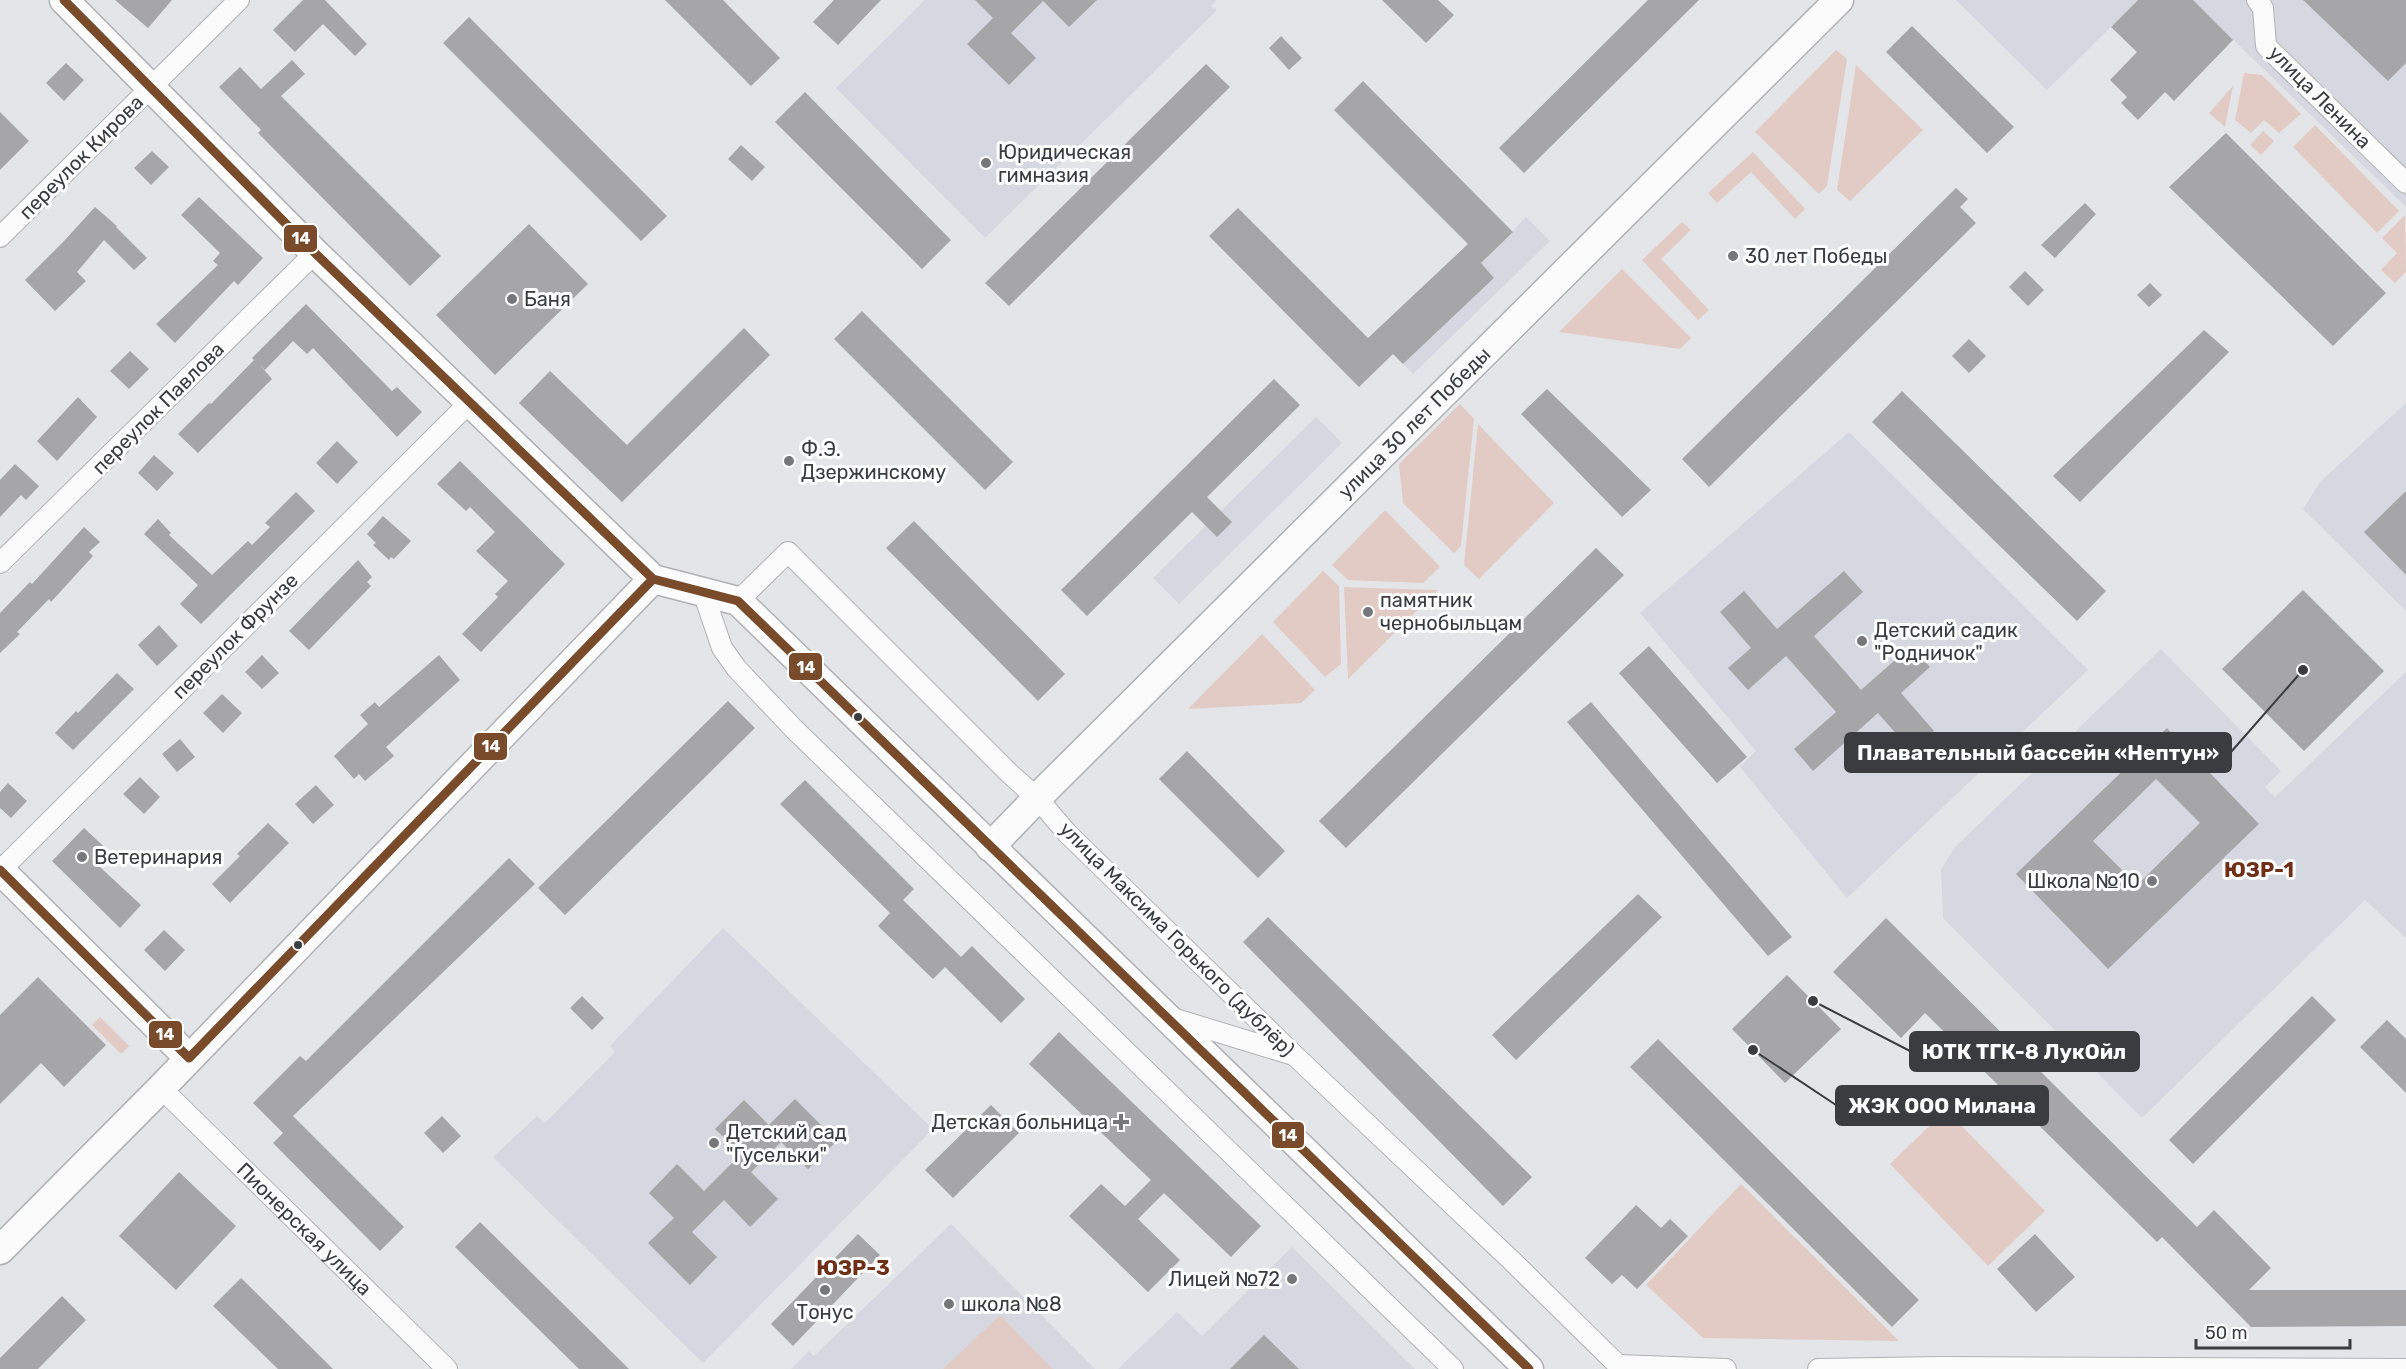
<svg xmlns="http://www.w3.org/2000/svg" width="2406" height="1369" font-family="Rubik,sans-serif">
	<rect width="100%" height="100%" fill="#e4e5e9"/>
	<path fill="#d6d8e1" d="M925,0H1217L1211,6L1217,10L985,238L836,88Z
		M1956,0H2138L2047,90Z
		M2192,0H2406V207Z
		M1526,217L1550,241L1413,374L1403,364L1494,278L1481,264Z
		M2406,403V611L2303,509L2320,482Z
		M1316,417L1342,443L1179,604L1153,578Z
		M1849,432L2088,670L1847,898L1740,767L1756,751L1640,613Z
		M2161,649L2281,771L2265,787L2275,797L2406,672V938L2365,900L2142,1118L1943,918L1941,870L1954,848Z
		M723,928L933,1129L703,1363L493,1157L537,1116L545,1123L615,1052L610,1046Z
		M951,1224L1095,1369H791L809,1351L814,1356Z
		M1292,1247L1415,1369H1118L1177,1312L1202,1336Z"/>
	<path fill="#e2cbc5" d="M1836,50L1847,59L1827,186L1819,194L1755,132Z
		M1856,65L1923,130L1850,201L1837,190Z
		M2244,73L2262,75L2301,114L2279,133L2264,120L2251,133L2235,120Z
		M2233,86L2225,127L2209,113Z
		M2315,125L2399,211L2377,233L2293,147Z
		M2263,131L2274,141L2261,155L2250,145Z
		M1753,152L1805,209L1795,219L1751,172L1717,203L1708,193Z
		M2405,215L2406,272L2395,283L2381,270L2397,253L2382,238Z
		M1682,222L1691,230L1661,259L1709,310L1698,320L1642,260Z
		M1622,269L1691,338L1680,349L1559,332Z
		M1460,404L1474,419L1461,546L1454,553L1403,503L1399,464Z
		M1478,424L1554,503L1479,579L1464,565Z
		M1385,510L1440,567L1423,583L1348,580L1332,565Z
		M1323,571L1339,586L1341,664L1325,677L1273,622Z
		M1344,587L1438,590L1348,679Z
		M1262,634L1315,690L1301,703L1188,709Z
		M100,1017L129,1046L121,1054L92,1025Z
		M1946,1110L2045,1211L1988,1266L1890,1164Z
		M1741,1184L1899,1341L1703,1338L1646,1285Z
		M1000,1315L1053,1369H943Z"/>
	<path fill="#a6a6a9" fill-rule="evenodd" d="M115,0H172L148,28Z
		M303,0H325L367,44L355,56L323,24L295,52L273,30Z
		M665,0H723L780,58L751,86Z
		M834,0H881L838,45L813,22Z
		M975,0H1097L1069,27L1043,1L1011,33L1036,58L1009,85L967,44L993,18Z
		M1382,0H1438L1454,15L1426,43Z
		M1648,0H1699L1524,173L1499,148Z
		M2138,0H2193L2233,40L2174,101L2165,92L2138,120L2121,103L2127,97L2110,80L2137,52L2111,27Z
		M2303,0H2406V63L2388,81Z
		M469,17L667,216L641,241L443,43Z
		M1912,26L2014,127L1987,153L1886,52Z
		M1281,36L1302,58L1289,70L1269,48Z
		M292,60L305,74L281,96L441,256L410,286L258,133L261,130L219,87L240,67L261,89Z
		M66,63L84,80L64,101L46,83Z
		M1206,64L1230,87L1009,306L985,283Z
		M1363,81L1513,232L1481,263L1494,278L1403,364L1393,354L1359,387L1209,236L1238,208L1368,338L1468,244L1334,110Z
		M805,92L951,240L922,269L775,122Z
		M0,112L29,141L0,170Z
		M2226,133L2386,293L2333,346L2169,187Z
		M741,145L765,167L752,181L728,159Z
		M152,151L169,167L151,185L134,168Z
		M1956,188L1968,199L1960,207L1976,223L1709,487L1682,459Z
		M199,197L263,258L238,285L234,281L175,343L156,324L218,265L213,261L220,253L181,215Z
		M2085,203L2096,214L2055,258L2041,245Z
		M95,207L117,226L116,227L147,258L134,270L104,240L77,272L86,281L55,311L25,280L64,241Z
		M529,224L588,284L495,375L436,315Z
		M2025,271L2044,290L2028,306L2009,287Z
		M2150,283L2162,295L2149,307L2137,295Z
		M306,304L392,391L397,387L422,412L397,437L313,348L307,354L293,341L265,370L260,365L272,379L198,453L178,434L209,403L211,404L254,360L252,358Z
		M862,311L1013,462L985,490L834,339Z
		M744,328L770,355L622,502L519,403L550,371L627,445Z
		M2204,330L2229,352L2080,502L2053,476Z
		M1969,339L1986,356L1969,373L1952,356Z
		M130,351L149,369L129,389L110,371Z
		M1274,379L1300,405L1207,497L1232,522L1217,537L1192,512L1087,616L1061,590Z
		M1547,389L1651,490L1622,517L1521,414Z
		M1902,391L2106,591L2077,621L1872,422Z
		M78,397L97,417L57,461L37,441Z
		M337,441L358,462L337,484L316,463Z
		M154,455L174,473L157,491L138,473Z
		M460,461L565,564L481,652L462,634L498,597L495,594L508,581L476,551L495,532L470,507L466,511L437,484Z
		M15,464L39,486L26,500L21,495L0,517V480Z
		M2406,491V575L2364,532Z
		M296,492L315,511L201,624L180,604L198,585L144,534L158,519L171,533L169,535L212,575L248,541L252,545L270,527L265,523Z
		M383,516L411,541L394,559L391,557L389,560L373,545L376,543L367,534Z
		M914,521L1065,674L1038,701L886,548Z
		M84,527L100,542L89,552L93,556L51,602L49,599L17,632L20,634L0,653V613L30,582L32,584Z
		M1596,548L1624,575L1346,848L1319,821Z
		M358,560L372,577L367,582L371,586L309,650L289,631Z
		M1844,571L1863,592L1814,636L1861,690L1911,646L1930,667L1901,693L1934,731L1911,751L1878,713L1813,771L1794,749L1836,712L1786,656L1748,690L1728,668L1751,648L1720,612L1744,591L1777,629Z
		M2303,590L2384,671L2304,751L2222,669Z
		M159,625L178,646L157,666L138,645Z
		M1649,646L1747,757L1717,783L1619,673Z
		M262,655L279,673L262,689L245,672Z
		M439,655L460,680L386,747L394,756L365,781L359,774L354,779L334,756L368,724L360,715L375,702L379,707Z
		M117,673L134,689L73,750L55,733L76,711L78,713Z
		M222,694L242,713L223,733L203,713Z
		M728,701L755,728L565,915L538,888Z
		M1591,702L1792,937L1768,956L1567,722Z
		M2167,728L2259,824L2108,969L2016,874ZM2156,779L2200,823L2137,885L2093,841Z
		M180,739L195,757L177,772L162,754Z
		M1187,751L1285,851L1258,878L1159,779Z
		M140,777L160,797L144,814L123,794Z
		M805,780L914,889L903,900L961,957L972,946L1025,999L1001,1023L945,967L933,979L878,926L890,913L780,804Z
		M8,783L27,801L11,818L0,808V792Z
		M316,785L334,805L313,824L295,804Z
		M268,823L289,843L230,903L212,884L240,856L237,854Z
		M84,828L112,854L100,867L141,905L120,928L52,861Z
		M509,858L535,884L293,1116L404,1227L380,1251L273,1143L283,1133L253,1103L300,1056L306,1061Z
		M1638,894L1662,917L1516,1060L1492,1035Z
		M1268,917L1532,1177L1503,1206L1243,942Z
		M1886,918L2197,1227L2214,1210L2271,1268L2249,1290H2406V1326L2251,1327L2162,1237L2157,1242L1925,1013L1901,1038L1833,972Z
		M164,930L185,950L165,971L144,950Z
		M1787,975L1841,1029L1785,1083L1732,1029Z
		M38,977L106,1045L64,1087L41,1063L0,1104V1015Z
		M582,996L604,1018L592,1030L570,1008Z
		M2312,996L2336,1020L2193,1164L2169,1140Z
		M2387,1020L2406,1039V1093L2360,1047Z
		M1059,1032L1261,1226L1231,1257L1164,1193L1138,1219L1180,1260L1148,1292L1069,1216L1101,1184L1125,1206L1151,1180L1029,1064Z
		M1658,1039L1919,1300L1892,1327L1630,1067Z
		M795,1099L837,1141L808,1169L781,1142L751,1172L778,1199L750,1227L724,1200L692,1232L717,1257L690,1285L648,1243L674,1218L649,1193L677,1164L704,1191L741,1154L715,1129L744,1100L769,1125Z
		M991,1105L1019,1133L953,1198L925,1170Z
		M442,1116L461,1136L443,1153L424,1133Z
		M179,1172L236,1226L176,1290L119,1236Z
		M1636,1205L1661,1228L1670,1219L1688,1236L1637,1289L1622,1275L1612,1284L1585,1258Z
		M480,1222L629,1369H579L455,1247Z
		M858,1234L880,1255L793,1346L771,1324Z
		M2035,1234L2075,1277L2036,1312L1997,1269Z
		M241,1278L333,1369H278L213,1306Z
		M62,1296L86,1320L38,1369H0V1358Z
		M1264,1335L1299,1369H1230Z"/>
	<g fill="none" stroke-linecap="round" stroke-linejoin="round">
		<g stroke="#b0b1b4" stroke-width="22">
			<g id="street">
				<path d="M2257,0L2263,8L2266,46L2406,183"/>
				<path d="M0,237L239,0"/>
				<path d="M0,563L315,253"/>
				<path d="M703,592L722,648L737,669L794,729L1453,1369"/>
				<path d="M738,601L788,552L1008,772L1038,799L1067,833L1293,1054L1510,1259L1622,1369"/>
				<path d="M0,871L471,401"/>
				<path d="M1169,1017L1290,1054"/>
				<path id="s1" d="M161,1088L447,1369"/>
				<path d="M1618,1365L1726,1369"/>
				<path d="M1818,1369L1941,1367L2406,1369"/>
			</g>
		</g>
		<g stroke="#b0b1b4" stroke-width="31">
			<g id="secondary">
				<path d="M64,0L315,253L653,579L738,601L1529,1369"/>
				<path id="s2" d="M990,847L1049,786L1839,0"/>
				<path d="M0,870L189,1058"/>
				<path d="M0,1250L161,1088L653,579"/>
			</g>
		</g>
		<use href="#street" stroke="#fbfbfc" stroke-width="20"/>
		<use href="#secondary" stroke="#fbfbfc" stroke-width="28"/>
		<g stroke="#fff" stroke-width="14">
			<path id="bus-1" d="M64,0L315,253L653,579L738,601L1529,1369
				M0,870L189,1058L653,579"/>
		</g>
		<use href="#bus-1" stroke="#7a4b2a" stroke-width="9"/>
	</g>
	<g fill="#76777a" stroke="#fff" stroke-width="2">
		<circle cx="986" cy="163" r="6"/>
		<circle cx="1733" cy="256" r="6"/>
		<circle cx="512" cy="299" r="6"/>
		<circle cx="789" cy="461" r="6"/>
		<circle cx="1368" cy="612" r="6"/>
		<circle cx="1862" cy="641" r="6"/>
		<circle cx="82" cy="857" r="6"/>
		<circle cx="2152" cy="881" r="6"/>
		<path d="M1118 1113h6v6h6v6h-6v6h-6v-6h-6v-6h6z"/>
		<circle cx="714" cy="1143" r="6"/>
		<circle cx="1292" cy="1279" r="6"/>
		<circle cx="825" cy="1290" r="6"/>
		<circle cx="949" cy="1304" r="6"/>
	</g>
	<g fill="#3b3c3f" stroke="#fff" stroke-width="2">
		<circle cx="858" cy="717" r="5"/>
		<circle cx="298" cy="945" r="5"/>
	</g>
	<g text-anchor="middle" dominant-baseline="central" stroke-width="6" stroke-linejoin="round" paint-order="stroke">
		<g font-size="20" fill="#3b3c3f" stroke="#fff">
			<text transform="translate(2320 97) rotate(45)">улица Ленина</text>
			<text transform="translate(81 157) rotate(-45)">переулок Кирова</text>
			<text transform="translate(158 408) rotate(-45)">переулок Павлова</text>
			<text stroke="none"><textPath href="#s2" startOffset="600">улица 30 лет Победы</textPath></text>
			<text transform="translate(235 636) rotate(-45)">переулок Фрунзе</text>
			<text transform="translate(1177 939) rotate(45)">улица Максима Горького (дублёр)</text>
			<text stroke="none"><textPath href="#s1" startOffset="201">Пионерская улица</textPath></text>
		</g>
		<g font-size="20" fill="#3b3c3f" stroke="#fff" text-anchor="start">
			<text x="998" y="152">Юридическая<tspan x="998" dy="23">гимназия</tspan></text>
			<text x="1745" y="256">30 лет Победы</text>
			<text x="524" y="299">Баня</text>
			<text x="801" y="449">Ф.Э.<tspan x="801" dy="23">Дзержинскому</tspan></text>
			<text x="1380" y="600">памятник<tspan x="1380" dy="23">чернобыльцам</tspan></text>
			<text x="1874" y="630">Детский садик<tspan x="1874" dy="23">"Родничок"</tspan></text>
			<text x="94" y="857">Ветеринария</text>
			<text x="2140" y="881" text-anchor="end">Школа №10</text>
			<text x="1108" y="1122" text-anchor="end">Детская больница</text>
			<text x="726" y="1132">Детский сад<tspan x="726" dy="23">"Гусельки"</tspan></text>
			<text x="1280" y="1279" text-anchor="end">Лицей №72</text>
			<text x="961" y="1304">школа №8</text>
			<text x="825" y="1312" text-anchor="middle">Тонус</text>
		</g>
		<g font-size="21" font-weight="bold" fill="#6f2e16" stroke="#fff">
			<text x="2259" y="869">ЮЗР-1</text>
			<text x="853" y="1267">ЮЗР-3</text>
		</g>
	</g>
	<path fill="none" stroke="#3b3c3f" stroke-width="2" d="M2303 670L2231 752M1813 1001L1910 1051M1753 1050L1836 1105"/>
	<g fill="#3b3c3f" stroke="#fff" stroke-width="2">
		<circle cx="2303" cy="670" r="6"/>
		<circle cx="1813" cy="1001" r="6"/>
		<circle cx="1753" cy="1050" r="6"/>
	</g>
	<g fill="#3b3c3f" stroke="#3b3c3f" stroke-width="2">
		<rect x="1845" y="733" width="386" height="39" rx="6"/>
		<rect x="1910" y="1032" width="229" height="39" rx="6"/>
		<rect x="1836" y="1086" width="212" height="39" rx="6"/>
	</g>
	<g font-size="21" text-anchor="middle" font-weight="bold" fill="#fff">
		<text x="2038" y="760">Плавательный бассейн «Нептун»</text>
		<text x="2024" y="1059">ЮТК ТГК-8 ЛукОйл</text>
		<text x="1942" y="1113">ЖЭК ООО Милана</text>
	</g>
	<g stroke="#fff" stroke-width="2">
		<rect x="283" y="224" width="35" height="29" rx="6" fill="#7a4b2a"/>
		<rect x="788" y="652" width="35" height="29" rx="6" fill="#7a4b2a"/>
		<rect x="473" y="732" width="35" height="29" rx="6" fill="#7a4b2a"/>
		<rect x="148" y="1020" width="35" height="29" rx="6" fill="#7a4b2a"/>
		<rect x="1271" y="1121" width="34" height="28" rx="6" fill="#7a4b2a"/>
	</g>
	<g font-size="16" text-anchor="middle" font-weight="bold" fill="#fff">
		<text x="301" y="244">14</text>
		<text x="806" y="673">14</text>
		<text x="491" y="752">14</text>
		<text x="165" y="1040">14</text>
		<text x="1288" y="1141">14</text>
	</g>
	<path d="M2196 1339v9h154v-9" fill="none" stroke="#3b3c3f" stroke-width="3"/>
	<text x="2205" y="1339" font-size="18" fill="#3b3c3f" stroke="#ffffff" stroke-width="4.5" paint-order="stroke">50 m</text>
</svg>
